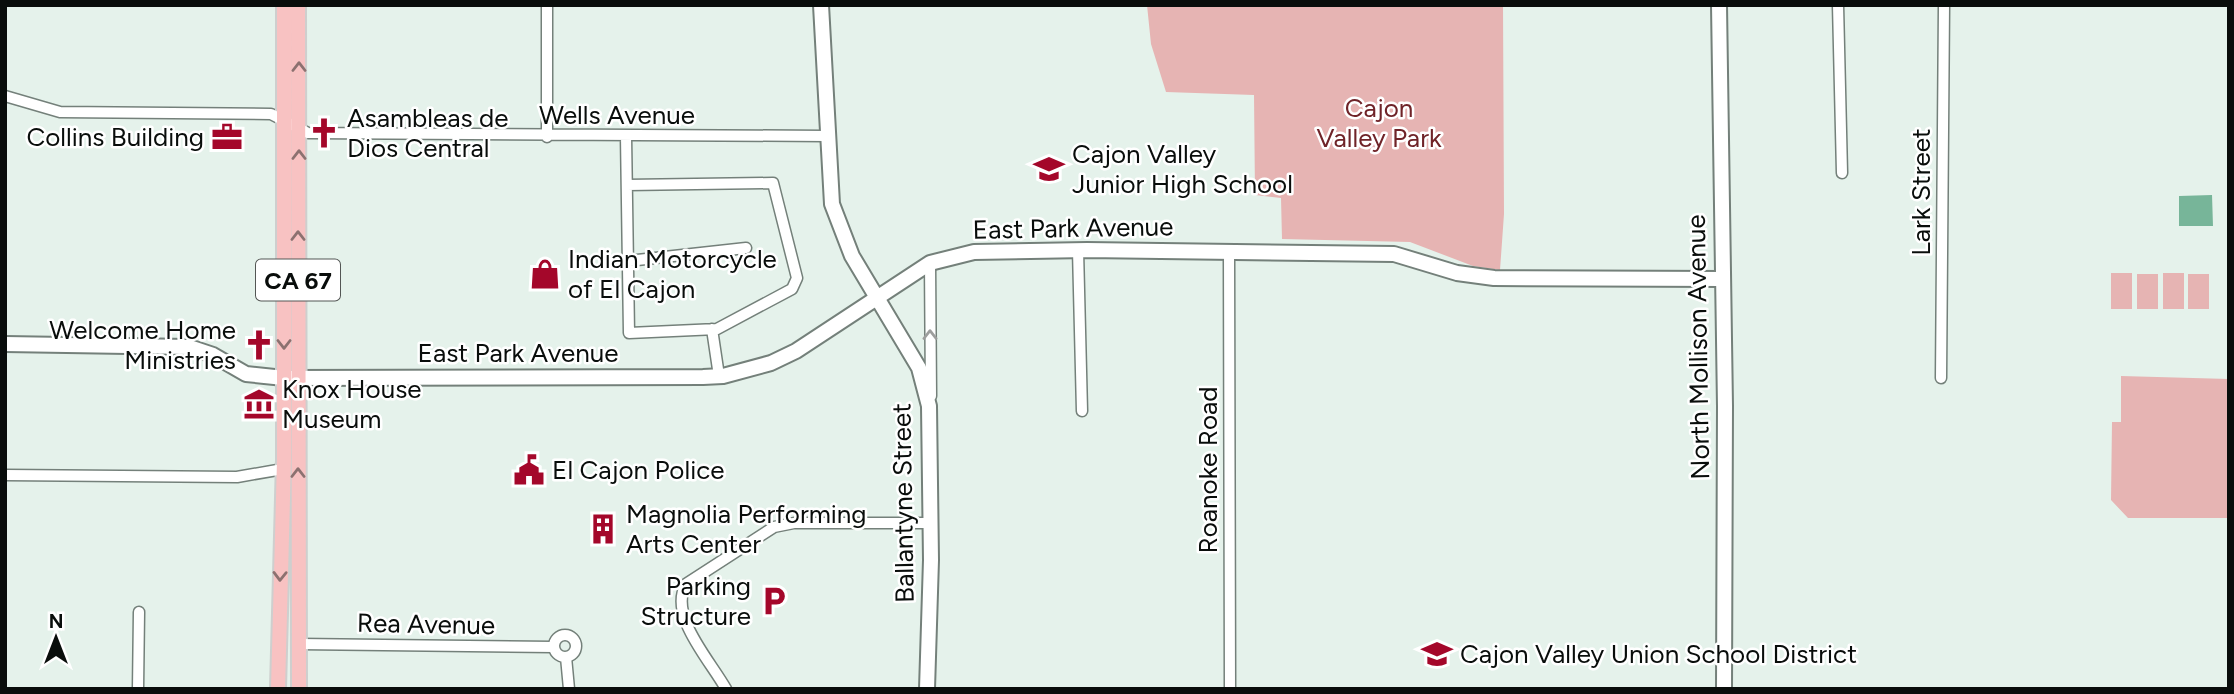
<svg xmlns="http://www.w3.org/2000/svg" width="2234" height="694" font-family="Figtree,sans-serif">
	<rect width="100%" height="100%" fill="#e5f2eb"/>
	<path fill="#e6b4b3" d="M1147,5H1503L1504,214L1500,270L1473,266L1410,242L1282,239L1281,198L1255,195L1254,95L1166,92L1151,44Z
		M2111,273H2132V309H2111Z
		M2163,273H2184V309H2163Z
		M2137,274H2158V309H2137Z
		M2188,274H2209V309H2188Z
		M2121,376L2229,379V518H2128L2111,500L2112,422H2121Z"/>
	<path fill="#77b599" d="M2212,195L2213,226H2179V196Z"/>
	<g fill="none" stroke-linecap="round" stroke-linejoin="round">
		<g stroke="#74807a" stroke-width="13">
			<path id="street" d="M547,5V137
				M1838,5L1842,173
				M5,96L60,112L271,114L308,133L827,136
				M626,136L629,333L717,329L792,289L797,278L773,183L627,185
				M1078,250L1082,411
				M1229,251L1230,689
				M628,261L746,248
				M930,263L931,396
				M712,329L719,376
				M1941,378L1944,5
				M5,475L237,477L283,469
				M554 646a11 11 0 1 1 22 0a11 11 0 1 1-22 0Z
				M299,644L553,647
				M566,657L569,689
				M138,689L139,612
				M726,689C710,660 668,616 686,584L774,527L794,523H931"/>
		</g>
		<g stroke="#74807a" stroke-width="18">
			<path id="secondary" d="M821,5L832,204L852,256L919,368L929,406L931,560L927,689
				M1719,5L1725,406L1724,689
				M5,344L189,347L213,355L246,374L284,378L703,377L723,376L771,363L796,351L930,263L974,252L1087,250L1394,254L1457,273L1494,278L1723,279"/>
		</g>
		<g stroke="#cecfce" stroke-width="18">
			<path id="primary" d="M298,5L299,689
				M278,689L284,460V5"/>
		</g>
		<use href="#street" stroke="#fff" stroke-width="10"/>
		<use href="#secondary" stroke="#fff" stroke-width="14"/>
		<use href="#primary" stroke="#f8c2c2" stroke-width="14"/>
	</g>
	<defs><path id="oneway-chevron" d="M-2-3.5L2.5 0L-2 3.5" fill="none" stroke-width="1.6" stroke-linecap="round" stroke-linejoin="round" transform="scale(1.75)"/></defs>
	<g stroke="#8c7170">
		<use href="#oneway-chevron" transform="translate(299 67) rotate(-90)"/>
		<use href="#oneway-chevron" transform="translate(299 155) rotate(-90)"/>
		<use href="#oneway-chevron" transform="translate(298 236) rotate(-90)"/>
		<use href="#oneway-chevron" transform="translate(284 344) rotate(90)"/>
		<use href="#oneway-chevron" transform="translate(298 473) rotate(-90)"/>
		<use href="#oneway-chevron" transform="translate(280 576) rotate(91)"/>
	</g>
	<use stroke="#9d9e9d" href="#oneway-chevron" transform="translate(930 335) rotate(-90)"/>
	<defs>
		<g id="church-bare" transform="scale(2.415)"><path d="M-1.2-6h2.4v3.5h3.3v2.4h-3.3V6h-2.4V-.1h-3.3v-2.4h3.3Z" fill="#a4072a" stroke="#fff" stroke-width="2.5" paint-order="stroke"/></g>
		<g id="office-bare" transform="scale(2.415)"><path d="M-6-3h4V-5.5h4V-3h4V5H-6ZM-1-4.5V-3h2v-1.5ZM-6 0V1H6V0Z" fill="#a4072a" stroke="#fff" stroke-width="2.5" paint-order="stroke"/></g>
		<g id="school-bare" transform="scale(2.415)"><path d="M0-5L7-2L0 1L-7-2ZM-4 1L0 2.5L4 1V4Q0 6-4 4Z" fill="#a4072a" stroke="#fff" stroke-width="2.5" paint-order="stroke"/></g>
		<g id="shop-bare" transform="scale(2.415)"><path d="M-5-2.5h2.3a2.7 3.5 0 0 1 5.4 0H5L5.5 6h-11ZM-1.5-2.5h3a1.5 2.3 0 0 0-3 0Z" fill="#a4072a" stroke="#fff" stroke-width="2.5" paint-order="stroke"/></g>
		<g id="museum-bare" transform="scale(2.415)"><path d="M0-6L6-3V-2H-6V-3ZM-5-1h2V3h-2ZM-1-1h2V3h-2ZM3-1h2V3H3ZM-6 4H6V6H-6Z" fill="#a4072a" stroke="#fff" stroke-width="2.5" paint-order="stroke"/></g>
		<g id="civic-bare" transform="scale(2.415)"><path d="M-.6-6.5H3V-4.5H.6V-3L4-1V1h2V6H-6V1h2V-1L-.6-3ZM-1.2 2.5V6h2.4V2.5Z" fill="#a4072a" stroke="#fff" stroke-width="2.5" paint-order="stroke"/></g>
		<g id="building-bare" transform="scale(2.415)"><path d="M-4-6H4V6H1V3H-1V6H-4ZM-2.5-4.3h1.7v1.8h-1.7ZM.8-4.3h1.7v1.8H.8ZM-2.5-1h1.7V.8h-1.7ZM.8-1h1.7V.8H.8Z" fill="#a4072a" stroke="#fff" stroke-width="2.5" paint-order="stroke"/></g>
		<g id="parking-bare" transform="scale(2.415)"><path d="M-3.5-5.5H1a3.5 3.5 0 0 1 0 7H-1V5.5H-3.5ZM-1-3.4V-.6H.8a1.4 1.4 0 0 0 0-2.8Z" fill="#a4072a" stroke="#fff" stroke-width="2.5" paint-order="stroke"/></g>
	</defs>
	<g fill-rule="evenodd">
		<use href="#church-bare" x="324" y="133"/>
		<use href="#office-bare" x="227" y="137"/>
		<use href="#school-bare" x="1049" y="169"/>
		<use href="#shop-bare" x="545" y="274"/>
		<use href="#church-bare" x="259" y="345"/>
		<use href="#museum-bare" x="259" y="404"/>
		<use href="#civic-bare" x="529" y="470"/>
		<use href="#building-bare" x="603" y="529"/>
		<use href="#parking-bare" x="774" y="601"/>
		<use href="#school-bare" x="1437" y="654"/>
	</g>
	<g text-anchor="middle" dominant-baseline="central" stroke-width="5" stroke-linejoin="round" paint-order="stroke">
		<rect fill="#fff" stroke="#535654" stroke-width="2" x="256" y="259.5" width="84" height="41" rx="5"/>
		<g font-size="24" font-weight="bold" fill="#090d0b">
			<text x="298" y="280">CA 67</text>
		</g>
		<g font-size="26" fill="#6f2328" stroke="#fff">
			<text x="1379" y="108">Cajon<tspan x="1379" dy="30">Valley Park</tspan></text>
		</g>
		<g font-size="26" fill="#090d0b" stroke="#fff">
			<text x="617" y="115">Wells Avenue</text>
			<text transform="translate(1921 192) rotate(-90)">Lark Street</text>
			<text transform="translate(1073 228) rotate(-1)">East Park Avenue</text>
			<text transform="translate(1698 347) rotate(-91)">North Mollison Avenue</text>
			<text x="518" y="353">East Park Avenue</text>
			<text transform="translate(1208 470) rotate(-90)">Roanoke Road</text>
			<text transform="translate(903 503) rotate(-91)">Ballantyne Street</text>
			<text transform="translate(426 624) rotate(1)">Rea Avenue</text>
		</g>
		<g font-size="26" fill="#090d0b" stroke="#fff" text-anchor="start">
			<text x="347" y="118">Asambleas de<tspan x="347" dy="30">Dios Central</tspan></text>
			<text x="204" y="137" text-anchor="end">Collins Building</text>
			<text x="1072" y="154">Cajon Valley<tspan x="1072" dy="30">Junior High School</tspan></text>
			<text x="568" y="259">Indian Motorcycle<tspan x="568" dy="30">of El Cajon</tspan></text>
			<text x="236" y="330" text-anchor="end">Welcome Home<tspan x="236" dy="30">Ministries</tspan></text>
			<text x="282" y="389">Knox House<tspan x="282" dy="30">Museum</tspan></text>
			<text x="552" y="470">El Cajon Police</text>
			<text x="626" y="514">Magnolia Performing<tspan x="626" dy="30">Arts Center</tspan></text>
			<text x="751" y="586" text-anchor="end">Parking<tspan x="751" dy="30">Structure</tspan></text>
			<text x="1460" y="654">Cajon Valley Union School District</text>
		</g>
	</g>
	<rect width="2234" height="694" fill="none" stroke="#090d0b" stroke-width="14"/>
	<g transform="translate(56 638)" stroke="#ffffff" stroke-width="5" paint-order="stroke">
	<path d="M0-5L12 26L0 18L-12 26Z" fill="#090d0b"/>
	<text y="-10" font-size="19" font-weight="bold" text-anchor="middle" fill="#090d0b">N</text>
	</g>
</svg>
